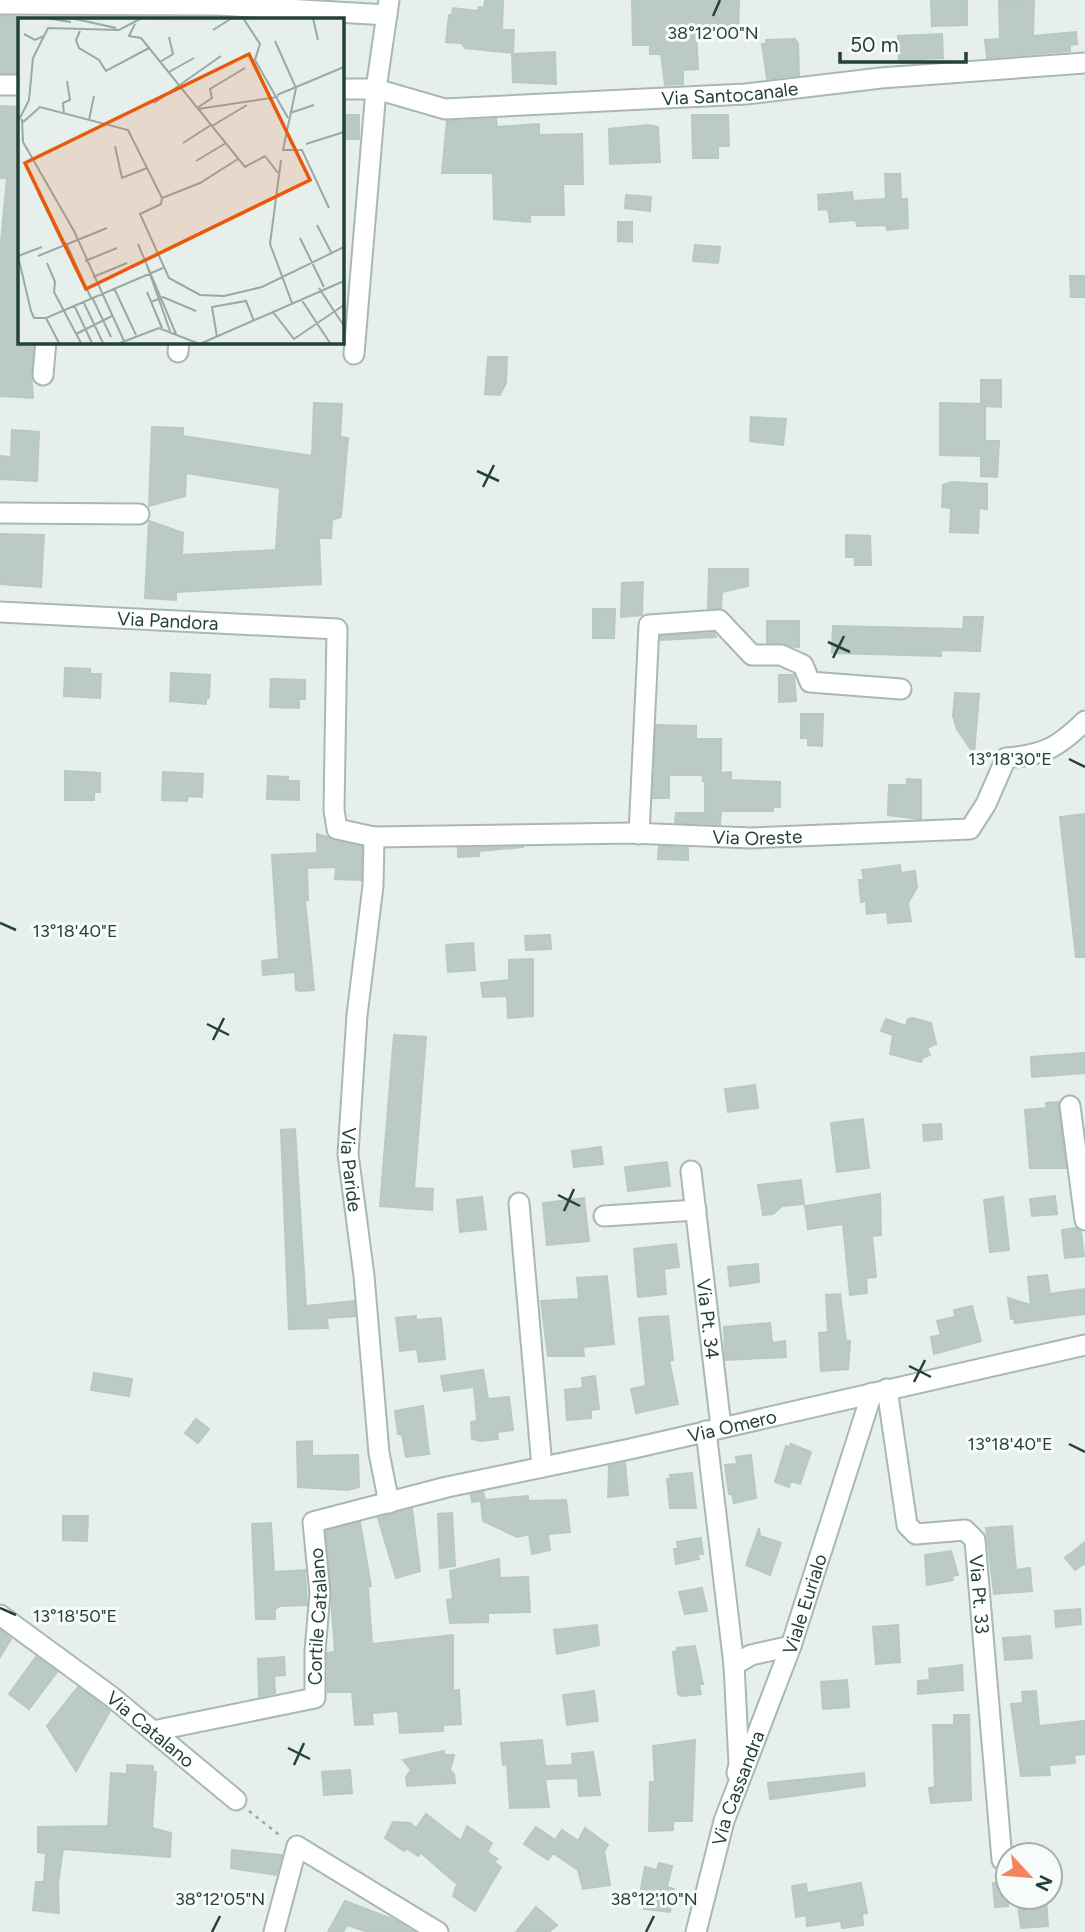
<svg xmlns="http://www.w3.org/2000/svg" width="1085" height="1932" font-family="Figtree,sans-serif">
	<rect width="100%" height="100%" fill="#e6efeb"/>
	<path fill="#bbcac4" stroke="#b8c9c2" stroke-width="2" d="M485,0H503L502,30H514L513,53L465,48L461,43L446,42L449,15H452L453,8L478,11L479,7L484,8Z
		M632,0H739L738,31H696L698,69L683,70V84L665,85L661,54H650V45H633Z
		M931,0H967V25L932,26Z
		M1034,0L1033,36L1076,32L1077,44L1070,45V51L987,58L985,40L1000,39L999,1Z
		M0,16L19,17V73H0Z
		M942,34L943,58L922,59V63H899L898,36Z
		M795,39L798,43L799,75L767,79L762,44H766V40Z
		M555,52L556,84L513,82L512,54Z
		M0,106L19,107V341H34L31,374L33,398L0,396V253L7,178H0Z
		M341,115H359V139H341Z
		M692,115H728L729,146H718V158H693Z
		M496,119L497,127L539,124V135L582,134L583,184H563L564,215H530V222L494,219L493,173H442L447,121Z
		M649,125L658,127L660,162L610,164L609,129Z
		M885,174H900L901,199H907L908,228L887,230L886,225L857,226L856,220L830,222L828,209L819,210L818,195L852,192L853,201L886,199Z
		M626,195L651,197L650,211L625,208Z
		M618,222H632V242L618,241Z
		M695,245L720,247L718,263L693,261Z
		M1070,276H1085V297H1071Z
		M488,357H507L506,383L500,395L485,394Z
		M981,380H1001V407L985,406V441H999L997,477L981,476V456L940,455V403L981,404Z
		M314,403L342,404L340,437L348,438L341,517L332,520L331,538H319L321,584L176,592V600L145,598L149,521L183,533L182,555L276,550L280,488L186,473L185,496L149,506L152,427L183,428V436L312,456Z
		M751,417L786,419L783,445L750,441Z
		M12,430L39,432L37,481L0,479V456L11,457Z
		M952,482L987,484V509L979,508L978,533L950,532L951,508L942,507L943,485Z
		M0,534L44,535L41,587L0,584Z
		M846,535L870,536L871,565H855V557H846Z
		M709,569H748V586L722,592L721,608H708Z
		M643,582L642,615L621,617L622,583Z
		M593,609H615L614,638H593Z
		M964,617H983L980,651L941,650V656L832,653L833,626L963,629Z
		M767,621H799V647L767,643Z
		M714,633L716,637L661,640V636Z
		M65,668L90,669V674H101L100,698L64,696Z
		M171,673L210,675L209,698H206V704L170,701Z
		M779,675H794L796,701L779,702Z
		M271,679L305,680V699H299V708L270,707Z
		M955,693L979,694L974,754L957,729L953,716Z
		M801,714H823L822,746L808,745V738H801Z
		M656,725L696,726V739H721V773L731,772V780L780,782V807H773V811H721L720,824L675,823L676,813H705V781H703V775H669V798H653Z
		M65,771L100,773V792H94V800H65Z
		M163,772L203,774L202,797L188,796L187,801L162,800Z
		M268,776L288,777V781H299V800L267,799Z
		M907,779L921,780V819L888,815L889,785H907Z
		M1085,814V957H1076L1060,817Z
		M317,834L362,847L361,880L335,879L336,867L307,868L308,900H305L314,990L300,991L296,990L295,972L263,975L262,961L279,959L272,855L317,853Z
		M659,846L688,848V860L658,859Z
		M524,847L479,851V856L458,857V848Z
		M900,865L901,873L915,871L917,887L908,903L911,921L888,923L887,912L867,914L866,901L861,902L859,880H864L862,870Z
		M550,935L551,949L526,950L525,936Z
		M473,943L475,970L448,972L446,945Z
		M533,959V1016L508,1018L507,996L483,997L481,983L509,980V960Z
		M913,1018L931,1023L936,1044L927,1048L930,1055L922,1058L921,1062L890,1054L893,1035L881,1031L886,1019L906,1026L908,1019Z
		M394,1035L426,1037L414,1188L433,1189L432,1210L380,1206Z
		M1085,1053V1073L1032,1077L1031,1057Z
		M755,1085L758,1108L728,1112L725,1089Z
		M1058,1102L1066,1168H1030L1025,1110L1047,1108L1046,1103Z
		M863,1119L869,1168L837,1172L831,1123Z
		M941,1124L942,1139L924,1141L923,1125Z
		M295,1129L306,1306L354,1301L355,1316L327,1318L328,1328L289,1329L281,1130Z
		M601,1147L603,1164L574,1167L572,1151Z
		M667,1162L670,1186L628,1191L625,1167Z
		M801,1180L804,1204L782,1206L773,1214L763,1215L758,1185Z
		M880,1194L881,1235L872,1236L876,1277L866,1278L867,1293L850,1295L843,1224L808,1229L805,1206Z
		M1055,1196L1057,1214L1032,1216L1030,1199Z
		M482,1197L486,1229L460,1232L457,1200Z
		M1003,1197L1009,1250L990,1252L984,1200Z
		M584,1198L589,1241L547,1245L543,1203Z
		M1076,1228L1081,1232L1084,1256L1065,1258L1062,1230Z
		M676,1244L679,1267L664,1269L666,1294L638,1297L634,1249Z
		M758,1264L759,1282L730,1286L728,1267Z
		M1047,1275L1050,1294L1085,1289V1314L1015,1323L1014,1319H1011L1008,1298L1031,1305L1028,1277Z
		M607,1276L614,1344L583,1347L584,1356H548L541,1301L579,1299L577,1278Z
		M840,1294L846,1341H850L848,1369L821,1371L819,1333L828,1332L826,1295Z
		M972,1306L981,1341L934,1354L931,1337L941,1335L937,1321L955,1317L954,1310Z
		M416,1316V1320L441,1318L445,1359L419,1362L417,1349L400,1351L396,1318Z
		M668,1316L673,1360H669L678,1404L636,1413L631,1389L646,1386L639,1318Z
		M770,1323L772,1343L785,1341L786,1357L725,1360L724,1327Z
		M483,1370L488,1399L509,1397L513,1430L497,1432L498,1439L481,1441L472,1439L471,1422L477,1421L474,1387L444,1391L441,1376Z
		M94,1373L132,1379L129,1396L91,1390Z
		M595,1376L599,1409L591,1410V1418L567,1420L565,1390L583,1388L582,1378Z
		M423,1406L429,1454L406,1457L402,1434H398L395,1411Z
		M196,1419L209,1429L198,1443L185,1433Z
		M312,1441V1456L358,1455L359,1487L348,1490L298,1487L297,1442Z
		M791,1444L811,1452L800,1484L791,1481L789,1487L775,1482L786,1446L790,1447Z
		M751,1455L756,1498L734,1503L732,1494H729L725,1465L737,1464L736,1457Z
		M625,1463L628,1495L608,1497L609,1466Z
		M692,1473L696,1508H670L667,1479H671L670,1475Z
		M483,1492L485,1500L528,1496V1501L566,1500L570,1532L548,1534L550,1550L532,1554L529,1534L517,1537L483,1521L481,1501L472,1502L471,1495Z
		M412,1509L420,1571L396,1578L378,1518Z
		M452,1513L455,1566L440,1568L438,1514Z
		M63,1516H88L87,1541L63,1540Z
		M360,1522L371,1586L368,1587L372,1644L453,1635V1691L459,1690L461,1724L443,1725V1731L400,1733L398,1711L372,1713L373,1724L355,1725L352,1692H328L327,1653L335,1652L326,1531Z
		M271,1523L274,1572L305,1570L307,1605L280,1606L275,1609V1619H256L252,1524Z
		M1012,1526L1016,1570L1030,1568L1032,1591L994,1594L986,1528Z
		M759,1528L760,1536L781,1543L770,1575L746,1565Z
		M701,1538L703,1554H698L699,1559L676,1564L674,1549H678L677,1542Z
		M1085,1542V1563L1075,1570L1065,1558Z
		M951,1551L958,1575L952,1576L953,1580L927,1585L925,1555Z
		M499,1559L500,1578L528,1577L530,1612L488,1613V1622L450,1623L447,1600L453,1599L450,1571Z
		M702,1588L707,1611L685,1614L679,1592Z
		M1080,1609L1081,1624L1056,1627L1055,1611Z
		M597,1625L599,1645L557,1654L554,1630Z
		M898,1625L900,1662L876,1664L873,1627Z
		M0,1630L11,1639L0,1657Z
		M1030,1636L1032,1658L1005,1660L1003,1638Z
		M695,1646L703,1684H699L701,1694L682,1696L678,1694L673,1652L677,1651V1648Z
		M36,1657L57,1672L29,1709L9,1694Z
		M284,1657L285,1675L274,1676L275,1693L259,1697L258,1659Z
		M962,1665L963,1690L918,1694V1681L930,1680L929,1669Z
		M847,1680L849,1707L823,1709L821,1682Z
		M78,1687L110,1711L76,1771L47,1726Z
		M594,1691L598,1721L567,1725L563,1695Z
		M1036,1691L1039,1726L1084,1721L1085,1754L1074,1755L1075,1763L1049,1765L1050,1775L1021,1776L1011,1704L1023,1703L1022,1692Z
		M954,1715H969L971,1800L931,1803L929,1788L935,1787L933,1725H954Z
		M542,1740L545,1766L573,1765L572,1754L593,1752L600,1795L579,1796L578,1778L545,1779L549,1807L510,1808L507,1764L503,1765L501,1743Z
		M695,1740L692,1821H673V1830L649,1831L650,1782H655L653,1746Z
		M444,1751V1755H454L450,1770L454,1774L455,1783L407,1786L406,1777L411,1770L403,1760Z
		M127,1765L153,1766V1772H156L152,1828L171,1833L170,1857L63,1849L58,1883L59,1913L33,1910L36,1882H44L46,1853L38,1852V1827L108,1826L111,1773L127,1774Z
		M350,1770L352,1793L324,1795L322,1772Z
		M864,1773L865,1786L770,1799L768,1783Z
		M426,1814L461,1841L467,1826L492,1843L487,1852L497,1859L494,1862L501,1867L475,1911L453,1896L457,1884L421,1853L418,1856L406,1848L404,1851L385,1838L393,1822L410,1823L416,1828Z
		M536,1827L555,1840L562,1830L578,1841L585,1828L608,1845L604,1851L610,1885L583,1889L578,1870L553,1853L548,1860L524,1844Z
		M232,1850L282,1855L276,1875L231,1868Z
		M659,1863L672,1866L667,1887L674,1889L670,1912L644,1909L648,1890L641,1889L645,1867L657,1870Z
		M1008,1881V1906L995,1907L993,1883Z
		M861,1883L867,1913L862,1914L863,1925L842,1928L841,1921L807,1926L806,1915L796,1917L792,1886L806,1884L807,1893Z
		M1017,1897H1046L1048,1926L1021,1928Z
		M345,1901L392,1919L414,1932H368L347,1925L343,1932H328Z
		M536,1907L557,1925L549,1932H516Z"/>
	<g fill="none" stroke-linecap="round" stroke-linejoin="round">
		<g stroke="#a8b8b2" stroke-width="23">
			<g id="street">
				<path d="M0,4L219,5L387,15"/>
				<path d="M0,85H19"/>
				<path id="s1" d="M341,89H376L445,109L746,94L881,78L1085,63"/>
				<path d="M178,352L179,341"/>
				<path d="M354,354L376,89L389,0"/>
				<path d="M43,375L46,341"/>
				<path d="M0,513L139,514"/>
				<path id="s2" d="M0,612L337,629L334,810L337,829L374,837L631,833L751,838L970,829L986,804L1006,758C1045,755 1058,747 1085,721"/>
				<path d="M639,834L649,625L719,620L752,655H781L803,665L810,682L901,689"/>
				<path id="s3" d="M374,837L373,886L357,1015L348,1154L364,1276L379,1453L389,1503"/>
				<path d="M1070,1106L1085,1220"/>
				<path id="s4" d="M691,1171L721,1427"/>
				<path d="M519,1203L542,1467"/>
				<path d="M604,1216L696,1210"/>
				<path id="s5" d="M887,1389L907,1525L916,1534L965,1530L975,1540L1002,1860"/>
				<path d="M706,1431L734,1665L739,1764L737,1773"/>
				<path id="s6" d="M0,1615L112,1697L236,1800"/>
				<path d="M734,1665L751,1655L791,1646"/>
				<path id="s7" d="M153,1731L315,1698V1651L320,1593L313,1522L447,1487L630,1449L1085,1345"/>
				<path d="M274,1932L297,1846L438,1932"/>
				<path id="s8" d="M696,1932L724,1821L791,1646L872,1393"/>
			</g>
		</g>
		<path stroke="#86b3a5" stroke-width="2.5" stroke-dasharray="3.5 5" stroke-linecap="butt" d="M249,1811L282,1837"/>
		<use href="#street" stroke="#fff" stroke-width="19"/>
	</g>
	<path fill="none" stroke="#24423a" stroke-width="2.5" d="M713,16L720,0M477,471L499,481M483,487L494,465M828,642L850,652M833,658L844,636M1069,759L1085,767M0,923L16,930M207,1024L229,1035M213,1040L224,1018M558,1195L580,1206M564,1211L574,1189M909,1366L931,1377M914,1382L925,1360M1069,1444L1085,1452M0,1608L16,1615M288,1748L310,1759M294,1765L304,1743M212,1932L220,1916M646,1932L654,1916"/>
	<g text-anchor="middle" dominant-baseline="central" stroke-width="6" stroke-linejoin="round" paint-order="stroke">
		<g font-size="19" fill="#24423a" stroke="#f7fbf9">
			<text stroke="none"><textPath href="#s1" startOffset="392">Via Santocanale</textPath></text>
			<text stroke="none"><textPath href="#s2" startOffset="168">Via Pandora</textPath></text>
			<text stroke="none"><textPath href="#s2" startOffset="959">Via Oreste</textPath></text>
			<text stroke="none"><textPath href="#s3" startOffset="334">Via Paride</textPath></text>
			<text stroke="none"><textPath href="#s4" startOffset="149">Via Pt. 34</textPath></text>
			<text stroke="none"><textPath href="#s7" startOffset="772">Via Omero</textPath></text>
			<text stroke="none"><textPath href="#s5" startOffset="268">Via Pt. 33</textPath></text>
			<text stroke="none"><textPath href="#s8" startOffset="346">Viale Eurialo</textPath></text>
			<text stroke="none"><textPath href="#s7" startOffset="247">Cortile Catalano</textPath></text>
			<text stroke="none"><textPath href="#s6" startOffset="189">Via Catalano</textPath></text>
			<text stroke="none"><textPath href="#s8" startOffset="150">Via Cassandra</textPath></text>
		</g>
	</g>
	<g transform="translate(18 18)">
		<rect width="326" height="326" fill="#e6efeb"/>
		<path fill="none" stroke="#98aaa4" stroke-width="2" d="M28,0L53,4M53,0L98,10M225,0L242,26L237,42L270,100M295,0L300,22M117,6L111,18L123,20L227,149L247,138L260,155M195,12L214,0M62,13L58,22L61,30L81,42L88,53L131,30M6,16L17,22L26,18M257,23L278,70L265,132H284L311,190M142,44L155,36L151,19M151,54L176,40M259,77L326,49M136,85L203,38M179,90L194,80L192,71L227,50M180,91L260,79M272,95L296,87M46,96L45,85L52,82L49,63M4,101L5,124L56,213L106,323M71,102L76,78M0,104L11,82L15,40L30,10L101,12L124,0M4,105L22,89L110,112L144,180M194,108L229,87M165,125L193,107M288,126L326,114M97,128L104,160L129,150M263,142L252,226L274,285M178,143L208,125M20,174L45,226M144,180L143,186L122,196L151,260L182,277L206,278L244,269L326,229M144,180L182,165L220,141M299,207L314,236M282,220L306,269M48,225L73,280M120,226L158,316M0,238L13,293L16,300H28M0,238L24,229M20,238L89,210M127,242L152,313M67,243L99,230M29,245L37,264L36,274L63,325M75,259L109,245M96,270L118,317M301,270L326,308M129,274L144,310M74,279L93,319M283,281L312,325M65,283L85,325M133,284L145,279L178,293M56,287L74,325M255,294L276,321L326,287M28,300L145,250M28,300L41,325M58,316L94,298M199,319L194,289L228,283L236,303M102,325L141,310L179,325M184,325L326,263"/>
		<path fill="#e8590c" fill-opacity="0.15" stroke="#e8590c" stroke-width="3.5" d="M231,36L292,162L68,271L7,145Z"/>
		<rect width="326" height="326" fill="none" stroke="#24423a" stroke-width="3.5"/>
	</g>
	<g font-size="18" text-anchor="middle" fill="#24423a" stroke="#f7fbf9" stroke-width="6" stroke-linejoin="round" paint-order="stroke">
		<text x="713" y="39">38°12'00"N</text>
		<text x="1010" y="765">13°18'30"E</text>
		<text x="75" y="937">13°18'40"E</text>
		<text x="1010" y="1450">13°18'40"E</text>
		<text x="75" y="1622">13°18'50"E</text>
		<text x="220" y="1905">38°12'05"N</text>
		<text x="654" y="1905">38°12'10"N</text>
	</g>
	<g transform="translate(1029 1876) rotate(116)"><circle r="33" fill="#f7fbf9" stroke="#a3b1ad" stroke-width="2"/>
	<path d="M0-5L12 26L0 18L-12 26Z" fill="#f4845f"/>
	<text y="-10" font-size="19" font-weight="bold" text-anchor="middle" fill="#24423a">N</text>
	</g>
	<path d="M840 52v10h126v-10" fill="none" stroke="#24423a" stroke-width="3.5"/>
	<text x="850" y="52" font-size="21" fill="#24423a" stroke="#f7fbf9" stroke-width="5" paint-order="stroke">50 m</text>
</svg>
